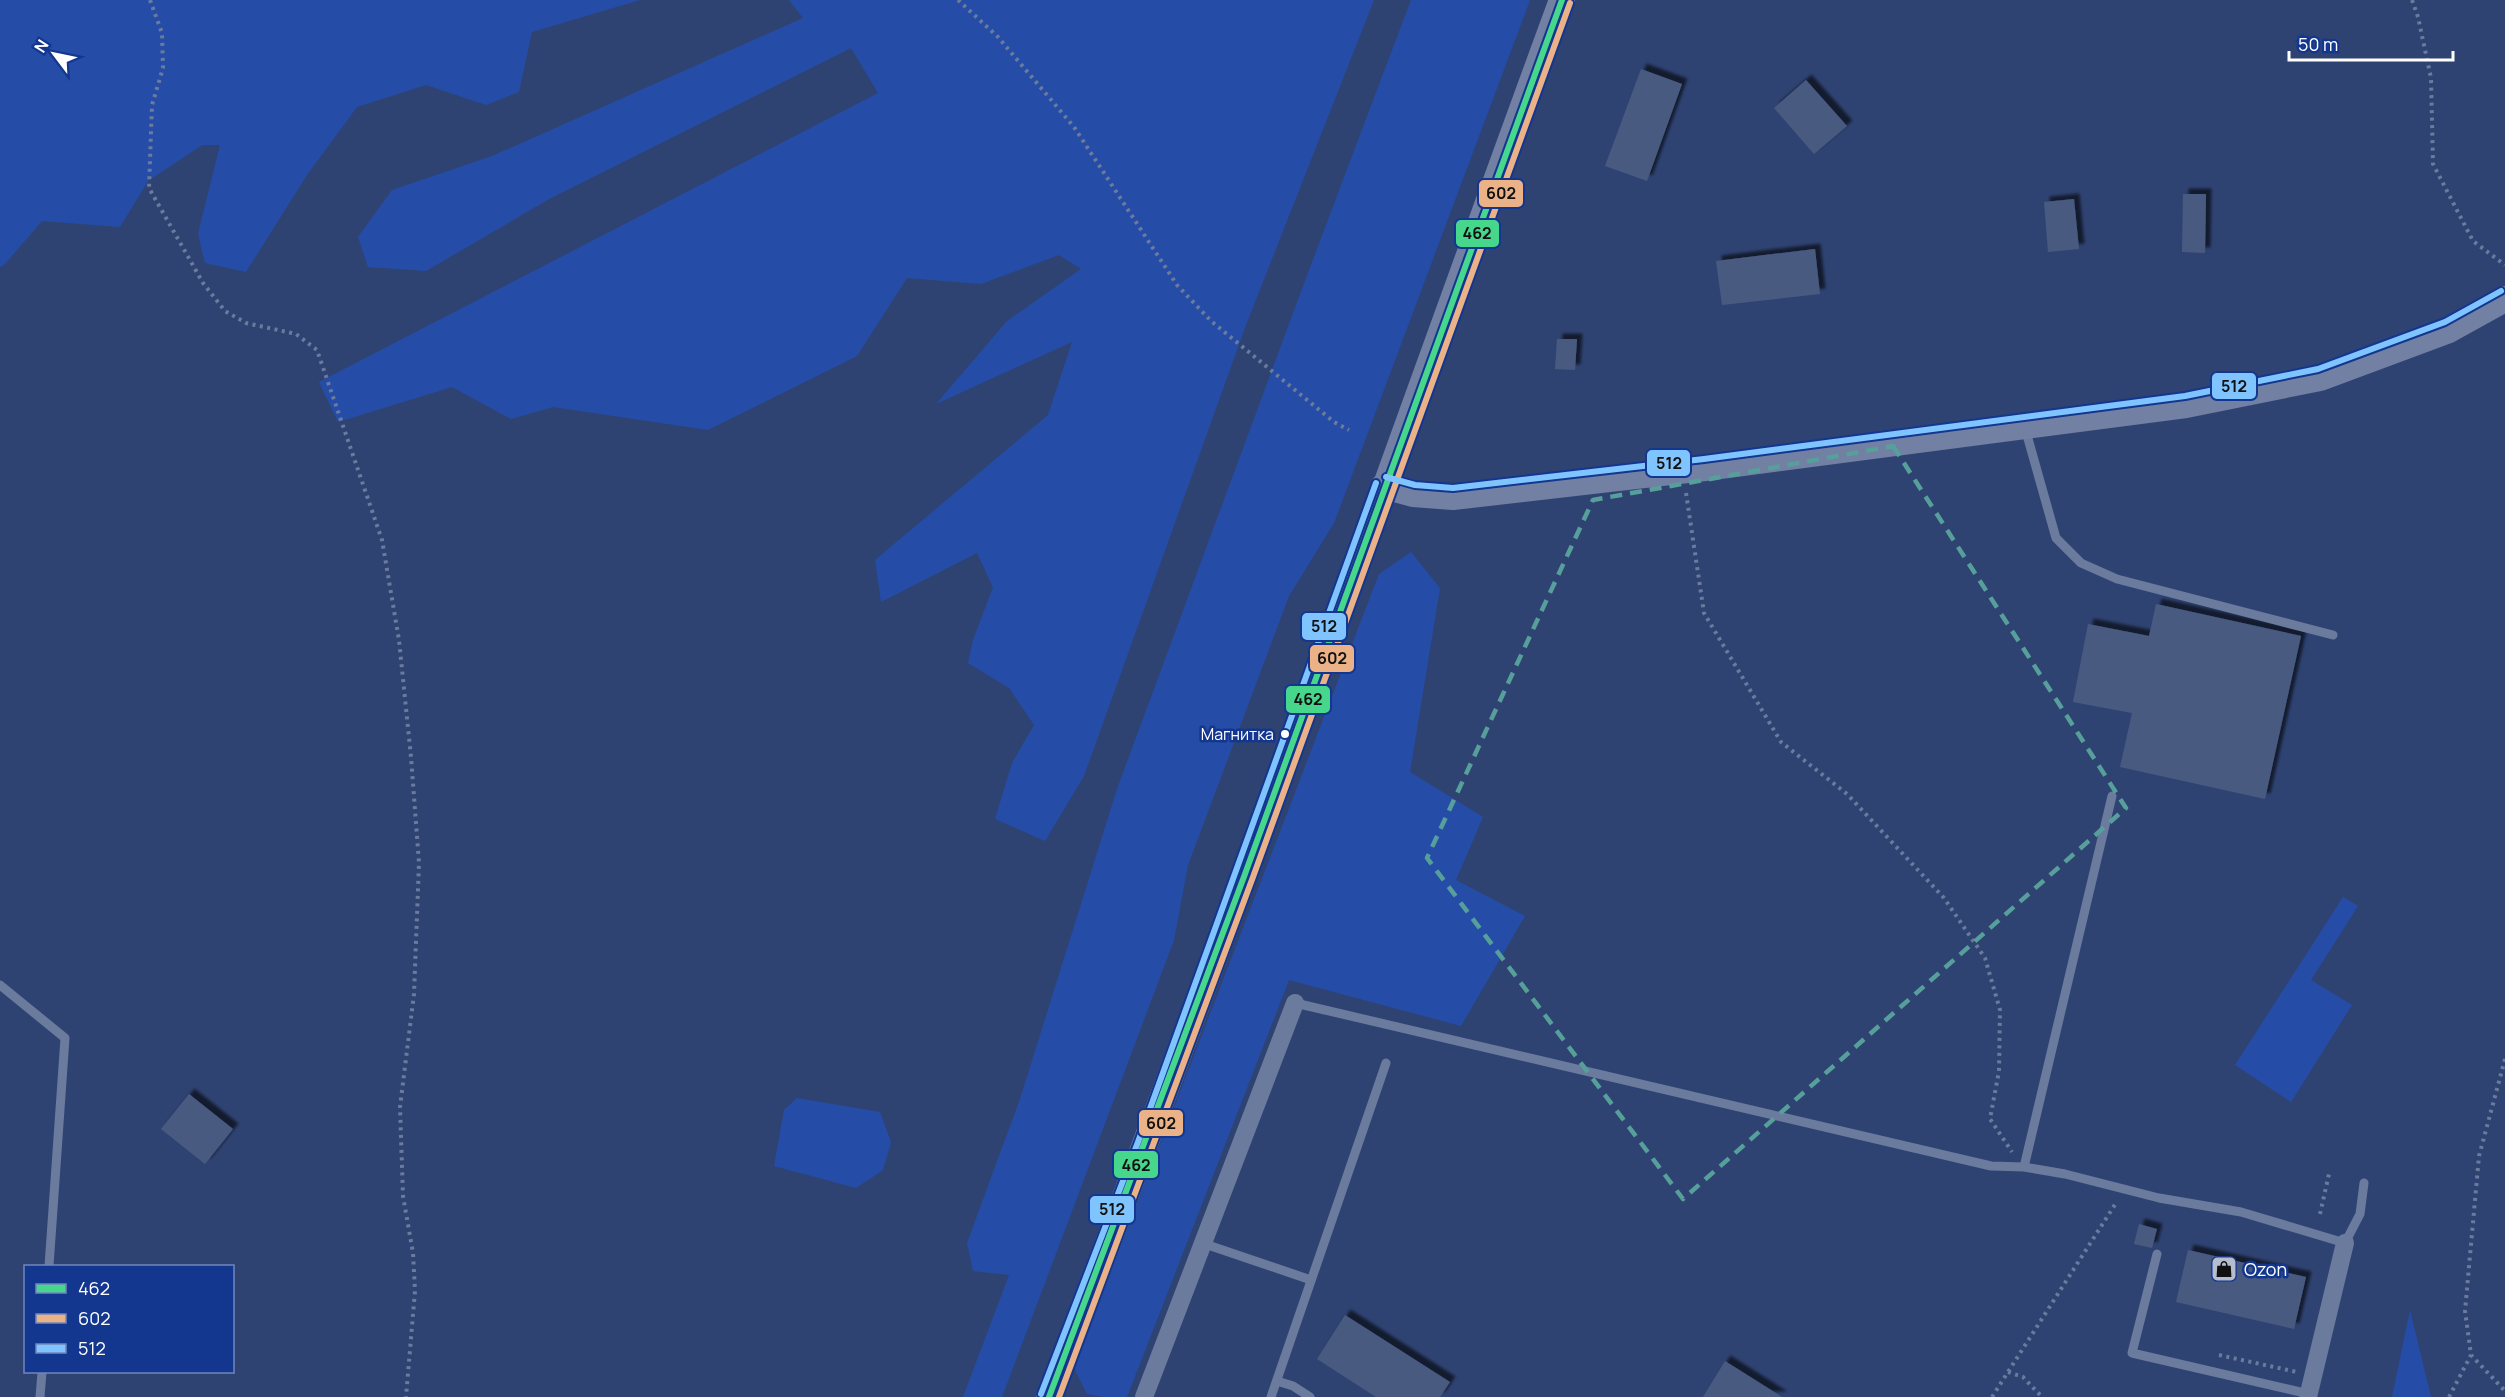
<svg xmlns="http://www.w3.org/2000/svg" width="2505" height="1397" font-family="Manrope,sans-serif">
	<defs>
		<filter id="shadow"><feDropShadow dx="5.5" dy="-5.5" stdDeviation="1.5" flood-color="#0009"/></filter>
	</defs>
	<rect width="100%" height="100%" fill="#2f4373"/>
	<path fill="#254da7" d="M0,0H640L532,32L519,92L486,105L426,85L357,107L307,175L246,272L205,263L198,234L220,145H202L148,181L120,227L42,221L5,264L0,267Z
		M789,0H1374L1246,325L1084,776L1045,841L995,819L1012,763L1034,725L1009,688L968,663L973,640L993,587L977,553L881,602L875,560L1048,415L1072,342L936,404L1007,321L1081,269L1059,255L981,284L907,278L857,356L708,430L553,407L511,419L452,387L338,422L319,382L878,93L851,48L551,198L426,271L368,267L358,237L392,190L492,156L803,18Z
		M1411,0H1530L1334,523L1289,596L1188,865L1174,940L1002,1397H963L1009,1275L973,1271L967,1243L1020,1099L1117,789L1309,270Z
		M1411,552L1440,588L1410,772L1483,817L1456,880L1525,916L1461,1026L1289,980L1127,1397H1103L1087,1394L1074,1368L1379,574Z
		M2343,897L2358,906L2311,980L2352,1005L2291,1102L2235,1065Z
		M797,1098L880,1112L891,1142L883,1170L856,1188L774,1166L784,1110Z
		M2410,1310L2431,1397H2392Z"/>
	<path fill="#4a5a81" filter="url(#shadow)" d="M1641,69L1682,84L1647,181L1605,166Z
		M1806,80L1847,126L1814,154L1774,108Z
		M2183,194H2206L2205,253L2182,252Z
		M2074,199L2079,249L2048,252L2044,202Z
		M1815,249L1820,294L1722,305L1716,261Z
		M1557,339H1577L1575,370L1555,369Z
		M2156,604L2301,636L2265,799L2120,767L2132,713L2073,702L2088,624L2149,636Z
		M189,1094L233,1129L205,1164L161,1129Z
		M2139,1224L2157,1229L2152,1248L2134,1244Z
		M2188,1250L2306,1277L2294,1329L2176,1302Z
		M1345,1315L1450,1382L1440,1397H1376L1317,1359Z
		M1725,1361L1782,1397H1703Z"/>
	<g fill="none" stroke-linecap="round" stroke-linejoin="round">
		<path stroke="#6b7b9e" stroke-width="4" stroke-dasharray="3 4.5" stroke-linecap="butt" d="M150,0L162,33L163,68L152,105L149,188L203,283L225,311L246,323L296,334L317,350L382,540L399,640L411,757L419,863L414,994L400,1107L403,1196L413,1253L415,1291L406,1397
			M958,0L998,37L1074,127L1177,285L1211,321L1334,422L1349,430
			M2412,0L2418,17L2431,78L2433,164L2473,241L2505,265
			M1686,493L1704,613L1781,742L1847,794L1944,898L1985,958L2000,1010L1999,1071L1990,1119L2012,1152
			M2505,1059L2479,1156L2465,1311L2471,1355L2505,1391
			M2320,1214L2329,1174
			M2219,1355L2297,1372
			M2008,1372L2023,1377L2042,1397
			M1992,1397L2116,1203
			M2449,1397L2471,1355"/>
		<path stroke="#6b7b9e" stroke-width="9" d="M2025,428L2056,538L2081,563L2117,579L2333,635
			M0,985L65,1038L49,1266
			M1295,1003L1991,1166L2024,1167L2065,1174L2159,1198L2241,1212L2345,1243L2360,1214L2364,1183
			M2024,1167L2112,796
			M1202,1243L1311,1280
			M2157,1254L2132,1353L2309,1394
			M1277,1381L1293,1386L1310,1397
			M40,1397L42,1372
			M1271,1397L1386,1063"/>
		<path stroke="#6b7b9e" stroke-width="18" d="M1144,1397L1295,1003
			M2308,1397L2345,1243"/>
		<path stroke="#7280a3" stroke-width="26" d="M1384,486L1413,494L1453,497L1705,468L2186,405L2320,378L2449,330L2505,299
			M1049,1397C1228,934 1391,465 1562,0"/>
		<g stroke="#13368f" stroke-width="10">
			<path id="bus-1" d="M1049,1397L1245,874L1562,0"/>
		</g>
		<g stroke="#13368f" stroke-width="10">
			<path id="bus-2" d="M1059,1397L1253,877L1570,3"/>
		</g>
		<g stroke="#13368f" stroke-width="10">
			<path id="bus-3" d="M1386,477L1415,485L1453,488L1704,459L2185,396L2318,369L2445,322L2501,291
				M1041,1394L1138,1142L1376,483"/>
		</g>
		<use href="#bus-1" stroke="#46d78d" stroke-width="6"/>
		<use href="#bus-2" stroke="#ebb288" stroke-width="6"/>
		<use href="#bus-3" stroke="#80c4ff" stroke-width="6"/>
	</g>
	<path fill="none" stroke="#579f9a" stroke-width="4.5" stroke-dasharray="12 8" stroke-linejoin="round" d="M1893,446L2126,808L1683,1199L1427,858L1593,500Z"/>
	<defs>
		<g id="shop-square" transform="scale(1.35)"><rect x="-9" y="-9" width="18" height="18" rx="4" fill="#b6bdce" stroke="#13368f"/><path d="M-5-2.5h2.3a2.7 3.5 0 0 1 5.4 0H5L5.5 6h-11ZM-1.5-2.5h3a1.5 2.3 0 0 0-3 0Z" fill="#111"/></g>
	</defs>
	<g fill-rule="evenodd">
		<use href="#shop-square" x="2224" y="1269"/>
	</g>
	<circle fill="#fff" stroke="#13368f" stroke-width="2" cx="1285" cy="734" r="5"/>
	<g text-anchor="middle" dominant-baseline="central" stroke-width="5" stroke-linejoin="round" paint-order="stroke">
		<g font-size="16" fill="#fff" stroke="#13368f" text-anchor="end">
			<text x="1274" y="734">Магнитка</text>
		</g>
		<g font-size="18" fill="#fff" stroke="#13368f" text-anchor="start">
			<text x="2244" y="1269">Ozon</text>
		</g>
	</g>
	<g stroke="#13368f" stroke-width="2">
		<rect x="1478" y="179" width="46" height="29" rx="6" fill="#ebb288"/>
		<rect x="1455" y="219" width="45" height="29" rx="6" fill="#46d78d"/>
		<rect x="2211" y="372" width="46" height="28" rx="6" fill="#80c4ff"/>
		<rect x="1646" y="449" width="45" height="28" rx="6" fill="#80c4ff"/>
		<rect x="1301" y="612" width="46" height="29" rx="6" fill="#80c4ff"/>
		<rect x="1309" y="644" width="46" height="29" rx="6" fill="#ebb288"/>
		<rect x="1285" y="685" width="46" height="29" rx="6" fill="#46d78d"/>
		<rect x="1138" y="1109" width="46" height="28" rx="6" fill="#ebb288"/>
		<rect x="1113" y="1150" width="46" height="29" rx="6" fill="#46d78d"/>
		<rect x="1089" y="1195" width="46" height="29" rx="6" fill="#80c4ff"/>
	</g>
	<g font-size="16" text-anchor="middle" font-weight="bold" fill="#111">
		<text x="1501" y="199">602</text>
		<text x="1477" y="239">462</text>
		<text x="2234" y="392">512</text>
		<text x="1669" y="469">512</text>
		<text x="1324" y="632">512</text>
		<text x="1332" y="664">602</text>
		<text x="1308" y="705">462</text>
		<text x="1161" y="1129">602</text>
		<text x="1136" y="1171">462</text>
		<text x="1112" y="1215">512</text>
	</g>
	<rect x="24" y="1265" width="210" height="108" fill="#13368f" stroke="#7186bc" stroke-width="1.5"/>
	<rect x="36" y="1284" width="30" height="9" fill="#46d78d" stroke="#7186bc" stroke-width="1.5"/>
	<text x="78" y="1295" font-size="18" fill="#ffffff">462</text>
	<rect x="36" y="1314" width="30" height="9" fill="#ebb288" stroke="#7186bc" stroke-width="1.5"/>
	<text x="78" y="1325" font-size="18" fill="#ffffff">602</text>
	<rect x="36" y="1344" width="30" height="9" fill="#80c4ff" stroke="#7186bc" stroke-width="1.5"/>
	<text x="78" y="1355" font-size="18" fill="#ffffff">512</text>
	<g transform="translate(54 54) rotate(302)" stroke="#13368f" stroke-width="4.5" paint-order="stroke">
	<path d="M0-4.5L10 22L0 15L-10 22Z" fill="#ffffff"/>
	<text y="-9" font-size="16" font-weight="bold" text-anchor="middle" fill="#ffffff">N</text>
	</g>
	<path d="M2289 51v9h164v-9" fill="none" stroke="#ffffff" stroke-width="3"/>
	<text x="2298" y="51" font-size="18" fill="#ffffff" stroke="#13368f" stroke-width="4.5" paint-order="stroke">50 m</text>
</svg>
